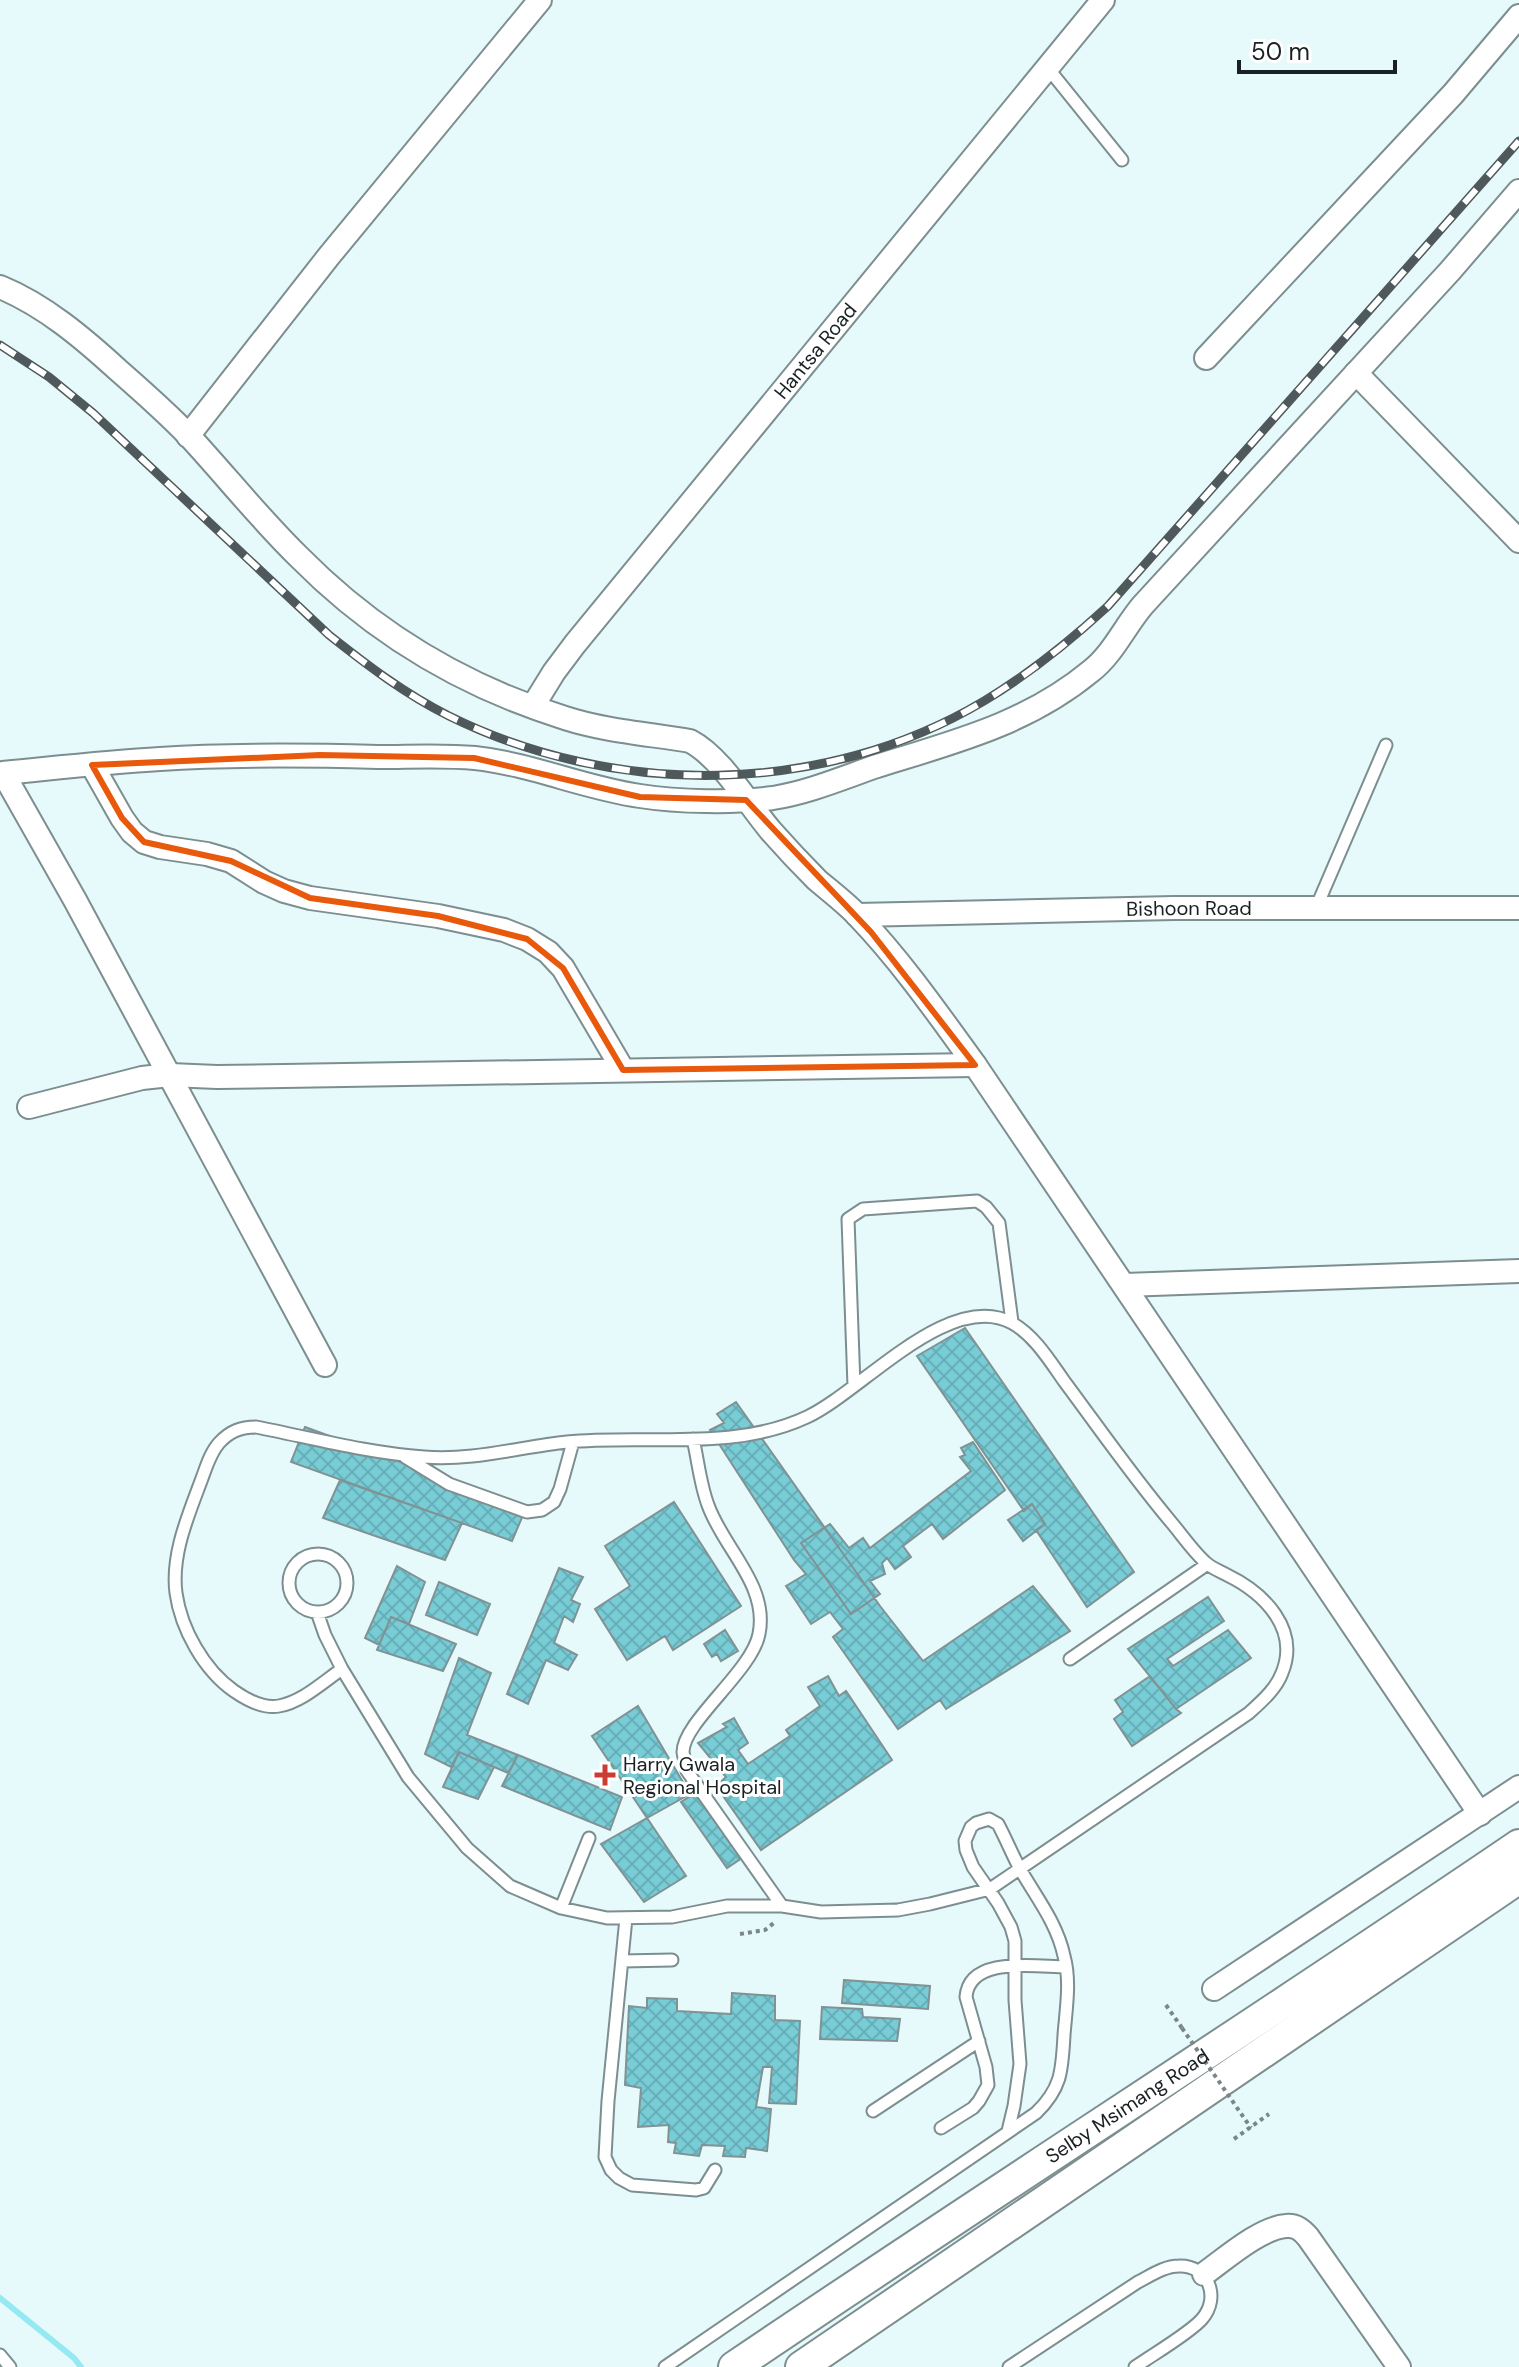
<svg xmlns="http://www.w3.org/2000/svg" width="1519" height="2367" font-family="'DM Sans',sans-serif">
	<defs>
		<pattern id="building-cross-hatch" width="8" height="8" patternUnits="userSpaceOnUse" patternTransform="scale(2)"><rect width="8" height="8" fill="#78ccd6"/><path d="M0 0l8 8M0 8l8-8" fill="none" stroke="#67afb7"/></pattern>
	</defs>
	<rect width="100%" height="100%" fill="#e6f9fb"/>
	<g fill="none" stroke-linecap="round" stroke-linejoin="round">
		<path stroke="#94e9f3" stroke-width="6" d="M0,2298L74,2358L81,2367"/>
	</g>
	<path fill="url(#building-cross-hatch)" stroke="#809294" stroke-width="2" d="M965,1328L1134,1572L1087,1607L1036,1530L1045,1524L1032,1504L1024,1511L917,1356Z
		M736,1402L880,1606L923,1661L1033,1586L1070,1631L946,1709L940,1700L898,1729L833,1637L843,1629L830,1612L811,1624L786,1586L806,1574L794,1560L710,1430L724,1423L717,1414Z
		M305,1427L526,1508L512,1541L291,1462Z
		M973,1442L1005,1490L943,1539L932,1524L903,1546L911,1557L895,1569L887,1558L882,1563L885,1574L870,1581L880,1594L851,1614L801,1543L830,1524L849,1548L863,1538L870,1548L971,1471L960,1457L965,1455L961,1448Z
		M340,1480L462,1523L445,1560L323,1518Z
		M674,1502L741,1606L673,1650L665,1636L627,1660L595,1609L630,1586L605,1546Z
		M1032,1504L1045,1524L1023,1541L1008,1520Z
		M397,1566L425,1582L409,1624L391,1617L379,1645L365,1638Z
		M559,1568L583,1577L571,1600L580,1604L573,1622L564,1616L554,1643L577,1655L568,1670L546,1660L528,1704L507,1694Z
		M439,1582L490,1604L477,1635L426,1615Z
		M1208,1597L1224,1621L1167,1659L1173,1666L1228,1630L1251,1658L1176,1709L1128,1649Z
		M391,1617L456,1644L443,1671L377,1650Z
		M725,1630L738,1651L721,1661L717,1654L712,1657L704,1644Z
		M459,1658L491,1673L467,1735L518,1755L508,1773L459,1752L451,1767L425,1754Z
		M828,1676L839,1696L846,1691L892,1760L761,1850L716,1786L726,1777L698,1743L727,1727L723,1724L734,1718L748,1743L738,1750L748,1764L790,1736L786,1730L820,1706L808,1687Z
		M1150,1676L1176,1709L1181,1713L1132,1746L1114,1719L1123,1712L1115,1700Z
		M638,1706L690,1794L647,1818L592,1736Z
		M459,1752L494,1767L478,1799L443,1787Z
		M518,1755L622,1797L610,1830L502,1786Z
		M703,1788L745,1856L727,1868L681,1802Z
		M647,1818L686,1876L644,1902L601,1844Z
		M844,1980L930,1986L928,2009L842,2003Z
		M732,1993L775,1996V2020L800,2021L796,2104L769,2103L772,2067H763L756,2107L771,2109L767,2151L746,2148L745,2157L723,2156L725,2146L702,2145L699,2156L674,2153L676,2143L668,2142L669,2125L638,2127L641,2088L625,2085L629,2006L647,2008V1998L677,1999V2011L731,2014Z
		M822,2007L862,2009L863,2017L900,2019L897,2041L820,2039Z"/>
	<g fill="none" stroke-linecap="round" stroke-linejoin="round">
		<g stroke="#7c8e90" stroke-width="15">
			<path id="lane" d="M1047,67L1122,160
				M1316,908L1386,745
				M854,1386L848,1219L863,1209L977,1201L986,1207L999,1223L1012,1322
				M693,1439C698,1460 700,1484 708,1505C723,1548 769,1585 759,1634C752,1671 683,1722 683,1752C684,1758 686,1765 687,1771L782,1906
				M405,1457L449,1484L527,1512L542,1510L554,1502L560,1489L573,1442
				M289 1583a29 29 0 1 1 58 0a29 29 0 1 1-58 0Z
				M317,1612L325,1635L342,1669L408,1777L467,1848L510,1886L561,1908L607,1918L672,1917L727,1906H782L821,1912L898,1910L930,1904L990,1889L1249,1713C1262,1701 1276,1689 1282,1673C1300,1629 1264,1593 1227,1575C1220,1571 1211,1568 1205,1562C1192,1550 1182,1535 1171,1522C1133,1477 1099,1428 1064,1381C1050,1361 1034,1335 1012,1323C949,1289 861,1392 807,1417C732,1452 647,1434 567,1442C520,1447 472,1461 424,1457C367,1453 312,1438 256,1427C241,1427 230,1431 219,1443C210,1453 206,1468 201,1481C188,1516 171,1555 176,1593C181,1629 204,1670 234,1691C247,1700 263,1709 279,1706C302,1702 323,1682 342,1669
				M1070,1659L1206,1565
				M561,1908L589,1838
				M626,1918L608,2101L605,2157L611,2170L619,2178L632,2185L696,2190L704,2188L715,2170
				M622,1961L672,1960
				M873,2111L979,2041
				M941,2128L973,2108L979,2101L988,2085L986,2067L966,1997C969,1955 1037,1967 1066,1967
				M0,2355L10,2367
				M665,2367L1036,2113C1062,2088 1062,2070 1064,2035C1066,2009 1071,1981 1064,1956C1057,1923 1036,1897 1020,1869C1012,1854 1006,1839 998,1824L989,1819L976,1823L971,1827L965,1841L966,1850L973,1867L998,1903L1011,1927L1015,1941V2000L1020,2064L1014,2106L1008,2131
				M1009,2367L1138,2282C1150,2276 1164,2266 1179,2266C1208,2265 1221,2297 1202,2319C1190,2333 1152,2355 1135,2367"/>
		</g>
		<g stroke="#7c8e90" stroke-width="26">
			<g id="street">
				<path d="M0,287C44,305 83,338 118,370C142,391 167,413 189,436C226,476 260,519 299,557C375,634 462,686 565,718C605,731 649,734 690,741C721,757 748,804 771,831C786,848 801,864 817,880C831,892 846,903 858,916C902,962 938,1014 975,1065L1480,1814"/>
				<path d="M1206,358L1453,94L1519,16"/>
				<path d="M1356,373L1519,541"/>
				<path d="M188,436L329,256L540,0"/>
				<path id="s1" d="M533,706L554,672L575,644L1103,0"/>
				<path d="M92,765L122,818L132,832L144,842L160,847L207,854L231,861L264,882L284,891L310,898L438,916L504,930L527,939L548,952L563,968L623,1070"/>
				<path id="s2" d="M857,915L1174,908H1519"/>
				<path d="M29,1107L142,1078L170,1075L217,1077L975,1065"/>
				<path d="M1125,1285L1519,1271"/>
				<path d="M325,1365L75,900L3,773C55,768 107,762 160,759C232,754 305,755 378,757C410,757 443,755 475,758C531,764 584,788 640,796C678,802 735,803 773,798C810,792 842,778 877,766C954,742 1027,724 1091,671C1113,654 1125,626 1143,605L1450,271L1519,191"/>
				<path d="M1214,1989L1519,1787"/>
				<path d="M1204,2274C1225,2259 1260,2228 1286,2226C1296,2225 1302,2230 1308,2237L1399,2367"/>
			</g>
		</g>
		<g stroke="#7c8e90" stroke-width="34">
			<g id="secondary">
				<path id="s3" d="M734,2367C994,2191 1259,2022 1519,1845"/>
				<path d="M801,2367L1519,1878"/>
			</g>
		</g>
		<path stroke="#7a8688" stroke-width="4" stroke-dasharray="4 4" stroke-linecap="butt" d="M740,1934L765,1930L775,1922
			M1166,2005L1182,2028
			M1234,2139L1269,2114"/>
		<use href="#lane" stroke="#fff" stroke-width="11"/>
		<use href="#street" stroke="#fff" stroke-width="22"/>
		<use href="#secondary" stroke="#fff" stroke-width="30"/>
		<g stroke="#4f595b" stroke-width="9">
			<path id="rail" d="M0,345L49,377L93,413L329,635C367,665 405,694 449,716C615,798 823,797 984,701C1029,674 1069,642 1108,606L1519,141"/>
		</g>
		<use href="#rail" stroke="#fff" stroke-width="6" stroke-dasharray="18" stroke-linecap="butt"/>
		<path stroke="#7a8688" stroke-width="4" stroke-dasharray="4 4" stroke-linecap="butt" d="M1182,2028L1251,2128"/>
	</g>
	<path fill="none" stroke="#e8590c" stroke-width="6" stroke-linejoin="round" d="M320,755L474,758L640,797L746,800L871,932L975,1065L623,1070L563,968L527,939L438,916L310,898L231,861L144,842L122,818L92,765Z"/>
	<path fill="#cb3d32" stroke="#fff" stroke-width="3" d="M601 1763h8v8h8v8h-8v8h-8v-8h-8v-8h8z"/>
	<g text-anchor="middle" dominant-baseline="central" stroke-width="6" stroke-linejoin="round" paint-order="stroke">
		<g font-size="20" fill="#1a2122" stroke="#fff">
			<text stroke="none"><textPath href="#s1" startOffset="454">Hantsa Road</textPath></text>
			<text stroke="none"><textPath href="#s2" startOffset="332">Bishoon Road</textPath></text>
			<text stroke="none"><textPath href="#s3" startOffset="472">Selby Msimang Road</textPath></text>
		</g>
		<g font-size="20" fill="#1a2122" stroke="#fff" text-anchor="start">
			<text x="623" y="1764">Harry Gwala<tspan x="623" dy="23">Regional Hospital</tspan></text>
		</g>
	</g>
	<path d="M1239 60v12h156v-12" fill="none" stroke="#1a2122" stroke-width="4"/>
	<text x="1251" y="60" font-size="24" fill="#1a2122" stroke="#ffffff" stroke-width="6" paint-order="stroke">50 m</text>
</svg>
